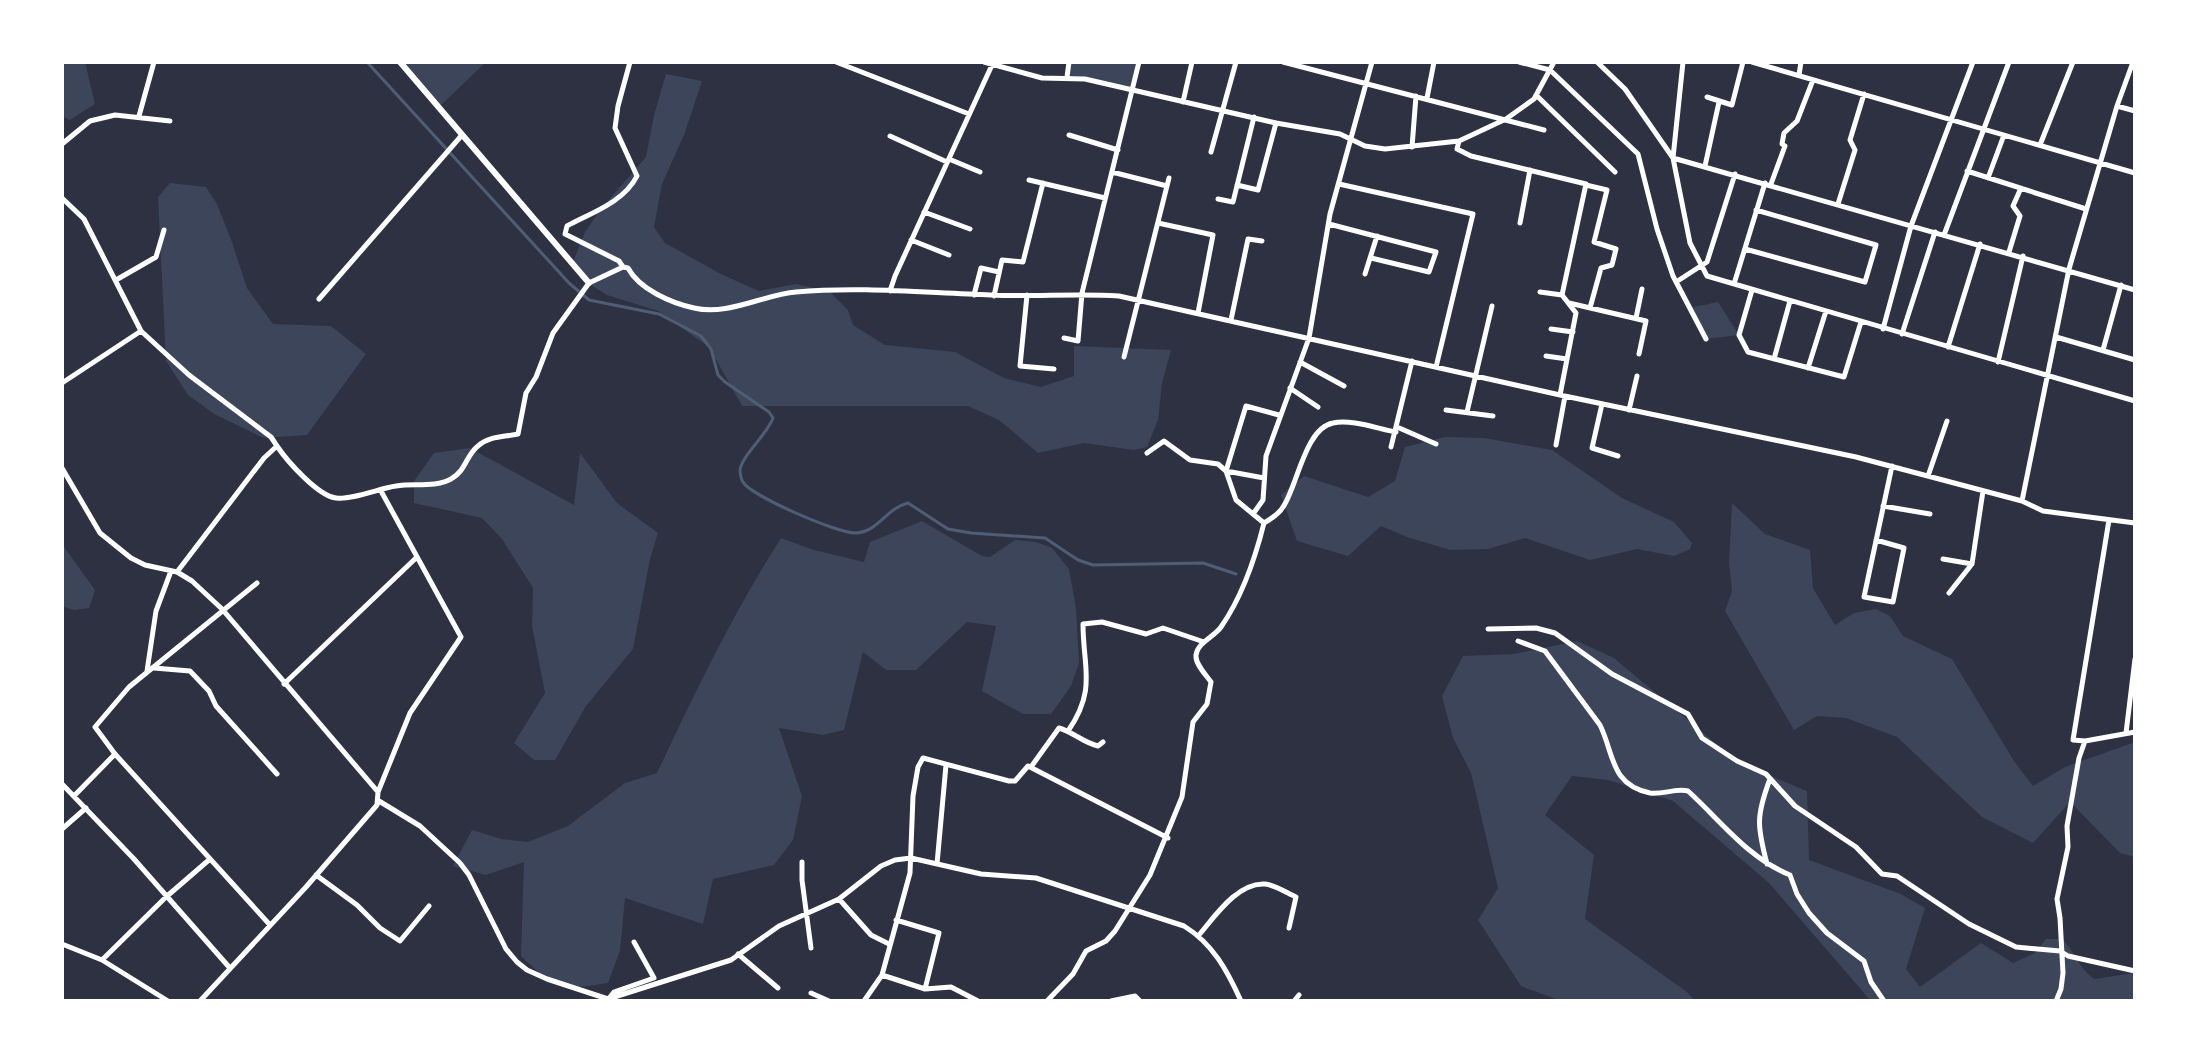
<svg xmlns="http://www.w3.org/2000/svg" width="2197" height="1063" font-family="Literata,serif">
	<rect width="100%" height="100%" fill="#2d3142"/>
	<path fill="#3c4559" d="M62,62H85L95,104L70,120L62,116Z
		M400,62H486L439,107Z
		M1070,62H1139L1132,91L1067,77Z
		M666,74L702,81L684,135L662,184L654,227L665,243L721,274L759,291L796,284L830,292L848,310L853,325L885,345L955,352L1004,378L1041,387L1074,376V346L1171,350L1162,383L1158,420L1147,447L1134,450L1084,443L1038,453L999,420L968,406H742L709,347L658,311L607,295L583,280L572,264L585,232L600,210L646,157L654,115Z
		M170,183L206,187L217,204L232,242L247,288L273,324L331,326L366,354L307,435L264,438L214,414L188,395L166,361L158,197Z
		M1718,302L1739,335L1706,339L1689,308Z
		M1445,437L1484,438L1552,450L1622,498L1674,522L1692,543L1690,549L1674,556L1637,549L1590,560L1525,538L1488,549L1450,550L1407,537L1381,526L1348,556L1297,541L1281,495L1304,476L1368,497L1395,481L1405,447Z
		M470,448L574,505L580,453L617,503L658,533L650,559L633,649L586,706L555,760H534L514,743L545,693L532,626L533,588L502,539L482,518L414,503V481L434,453Z
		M1732,503L1765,534L1810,550L1813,588L1835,625L1854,613L1876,609L1890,616L1903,636L1952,659L2014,761L2033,786L2065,767L2135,742V857L2120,853L2070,802L2033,843L1982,817L1897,737L1846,718L1817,716L1794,730L1725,611L1732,591L1729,563Z
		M922,521L982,556L990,557L1015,540L1036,542L1052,548L1069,569L1076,608L1079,663L1071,686L1051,714H1023L982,691L996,626L967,622L916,670H886L863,652L844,730L823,735L779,728L802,796L793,840L774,865L713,879L703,924L625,898L620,951L608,983C562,991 554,988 521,956L524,862L486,875L453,866L472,830L501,839L528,842L568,826L625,783L657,773C695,692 733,613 781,538L814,550L864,562L870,542Z
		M62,544L95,590L89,608L74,610L62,606Z
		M1577,641L1614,658L1739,763L1807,791L1809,860L1901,894L1925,908L1906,969L1920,987L1981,943L2013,963L2035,953L2046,939H2062C2077,954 2077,966 2094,979L2135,973V1001H1871L1769,883L1673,801L1608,780L1572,776L1545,815L1594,855L1585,919L1687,992L1695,1001H1561L1521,986L1478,920L1498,888L1471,773L1453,738L1442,696L1463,656L1514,654Z"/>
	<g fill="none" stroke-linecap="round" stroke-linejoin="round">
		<path stroke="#4f5d75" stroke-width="3" d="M367,62L569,283L589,300L659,314L701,336L711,349L718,375L725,382L769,412L773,418C767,435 742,455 740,470C740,472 741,480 743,482C751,496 837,533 855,533C879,532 885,509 908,503L948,529L971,533L1045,538L1078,560L1093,565L1203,563L1236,574"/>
		<path stroke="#fff" stroke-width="5" d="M836,62L969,114
			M984,62L1042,78L1085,79L1276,123L1340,134L1365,146L1385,149L1459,141
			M1283,62L1544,130
			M1519,62L1550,70L1638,154L1657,229L1673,276L1706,339
			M1554,62L1534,99L1506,119L1459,141L1457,149L1471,156L1586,184L1562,295L1576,313L1560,395
			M1597,62L1625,89L1673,158L1690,243L1707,276L2135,401
			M1683,62L1673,158L2135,290
			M1752,62L2135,173
			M1799,75L1801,62
			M1067,77L1069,62
			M1536,95L1615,172
			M1707,97L1732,105L1743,62
			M1427,98L1434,62
			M1183,102L1192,62
			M2117,106L2135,111
			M139,116L154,62
			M1069,135L1118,150
			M890,136L947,162
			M62,144L90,121L115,115L170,121
			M2040,145L2073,62
			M1412,147L1416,96
			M1211,152L1236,62
			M949,159L980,172
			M1705,166L1719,102
			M1967,171L2086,209
			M1112,172L1167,186
			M1988,178L2004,135
			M1029,180L1105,198
			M1339,184L1473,214L1436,367
			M1771,184L1785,146L1782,144L1784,133L1797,121L1813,80
			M1237,185L1258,190L1276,123
			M1586,185L1607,190L1594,242L1616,249L1612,265L1601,268L1590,308
			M62,198L84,219L141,331L189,375L271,437L277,446L264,458L177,572
			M1218,199L1233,202L1254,117
			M1838,204L1855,150L1850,140L1864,94
			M924,212L970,229
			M1158,223L1213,235L1198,313
			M1520,223L1530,170
			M1329,224L1436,252L1429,272L1371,258
			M1944,235L2009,62
			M911,240L949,255
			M1745,249L1865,282L1876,245L1756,210
			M2009,252L2020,216L2013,206L2021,188
			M623,267L619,261L565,234L567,226C591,213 624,202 637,176L615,128L618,106L630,62
			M1365,274L1377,236
			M116,280L156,257L164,230
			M1676,282L1707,262L1735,174
			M1734,284L1765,183
			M1752,290L1739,335L1748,352L1844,377L1861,322
			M890,291L895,276L992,65
			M1540,292L1562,295
			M974,295L981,268L999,272
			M1027,295L1020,366L1054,369
			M994,296L1002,260L1023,262L1043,183
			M319,299L462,135
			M1569,303L1646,321L1639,354
			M1636,318L1642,289
			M1231,320L1248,239L1262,241
			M1551,329L1573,332
			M1883,329L1911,226L1973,62
			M1902,334L1935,232
			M2056,337L2135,360
			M1064,338L1078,341L1082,293L1139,62
			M1948,347L1980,244
			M2103,350L2121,285
			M1546,356L1567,359
			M1124,357L1169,178
			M1774,359L1790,301
			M1300,362L1344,386
			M1998,362L2023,256
			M1808,368L1826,311
			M62,383L141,331
			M1290,388L1318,407
			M1602,404L1592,448L1618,456
			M1446,410L1493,416
			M1629,410L1637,376
			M1467,412L1492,306
			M1397,427L1436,444
			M1556,445L1565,396
			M277,446C287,461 318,496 336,498C353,500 380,488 396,486C414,483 435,488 451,479C466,471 466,455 478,446C489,436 504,437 518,434L526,393L536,377L553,333L589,283L623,267L628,268C639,289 671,303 694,308C728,316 762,295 796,292C861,286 926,293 991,295C1034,297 1076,293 1119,296L1560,395L1856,457L2022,501L2043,511L2135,523
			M1391,447L1412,361
			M1147,453L1164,441L1190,460L1218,464L1226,471L1236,500L1253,514
			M62,468L100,533L131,558L145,565L177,572L192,581L222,609L378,792L377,805L306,887L200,1001
			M1928,476L1947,421
			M1264,478L1226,471L1246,406L1279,415
			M2022,501L2069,269L2117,106L2133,62
			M1883,506L1930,514
			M2109,520L2073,740L2085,741L2135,732
			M1264,523C1271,519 1279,514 1283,507C1297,487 1305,428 1333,423C1352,419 1378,429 1396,432
			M1876,540L1904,548L1893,602L1864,597L1892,466
			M1943,559L1972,564
			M257,583L129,687L95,727L115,754L270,925
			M1949,593L1972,564L1983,491
			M1488,629L1536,628L1555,633L1612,674L1688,714L1702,738L1737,761L1766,774L1795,806L1856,847L1882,874L1897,876L1969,924L2016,947L2060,951L2068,956L2135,971
			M1518,641L1545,651L1600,725C1614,753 1610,785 1650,793C1662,795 1675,788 1688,791C1721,821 1748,858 1790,875L1797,894L1809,913L1827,933L1864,961L1871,982L1884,1001
			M154,668L190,671L209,691L216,706L277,774
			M147,671L156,611L171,571
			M284,684L417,557
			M1068,731C1097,689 1083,668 1083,624L1102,622L1146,634L1163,628L1204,642
			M2126,733L2135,659
			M1031,767L1059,728C1073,732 1084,743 1098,746L1103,742
			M62,784L134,859L229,967
			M378,792L410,713L461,637L381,491
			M74,796L115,754
			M379,801L420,826L460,863L469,875L506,949L517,962L527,970L547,979L608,999L731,960L779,926L839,899L881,866L895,860L911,858L981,874L1036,878L1184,926C1213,944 1227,970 1241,1001
			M62,829L86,808
			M802,862V880L811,948
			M937,864L946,765
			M1767,864C1757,826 1756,816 1770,779
			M316,875L357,905L380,928L400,941L429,906
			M839,899L871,935L889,944
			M1199,935C1215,916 1238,882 1265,884C1275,885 1287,893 1296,897L1289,928
			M62,944L102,960L168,1001
			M738,954L778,988
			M102,960L166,897L210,859
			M882,975L925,989L939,933L896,920
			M925,989L951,987L978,1001
			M811,993L829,1001
			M610,997L614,992L654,978L634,942
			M864,1001L882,975L910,873L913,796L918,767L923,758L1009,781H1015L1028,766L1168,838
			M1047,1001L1073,974L1086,951L1106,941L1115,931L1150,875L1182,797L1193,722L1207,704L1211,682C1206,675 1195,664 1196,655C1198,642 1214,637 1221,627C1242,597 1255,559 1264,523L1253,514L1263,500L1266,456L1309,338L1330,214L1372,62
			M1111,1001L1135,996L1140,1001
			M1294,1001L1299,995
			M2056,1001L2061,989L2063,973L2060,918L2057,899L2068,847L2067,826L2079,758L2085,741"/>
		<path stroke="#fff" stroke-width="6" d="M400,62L589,283"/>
	</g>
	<rect width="2197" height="1063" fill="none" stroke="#ffffff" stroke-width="128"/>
</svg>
